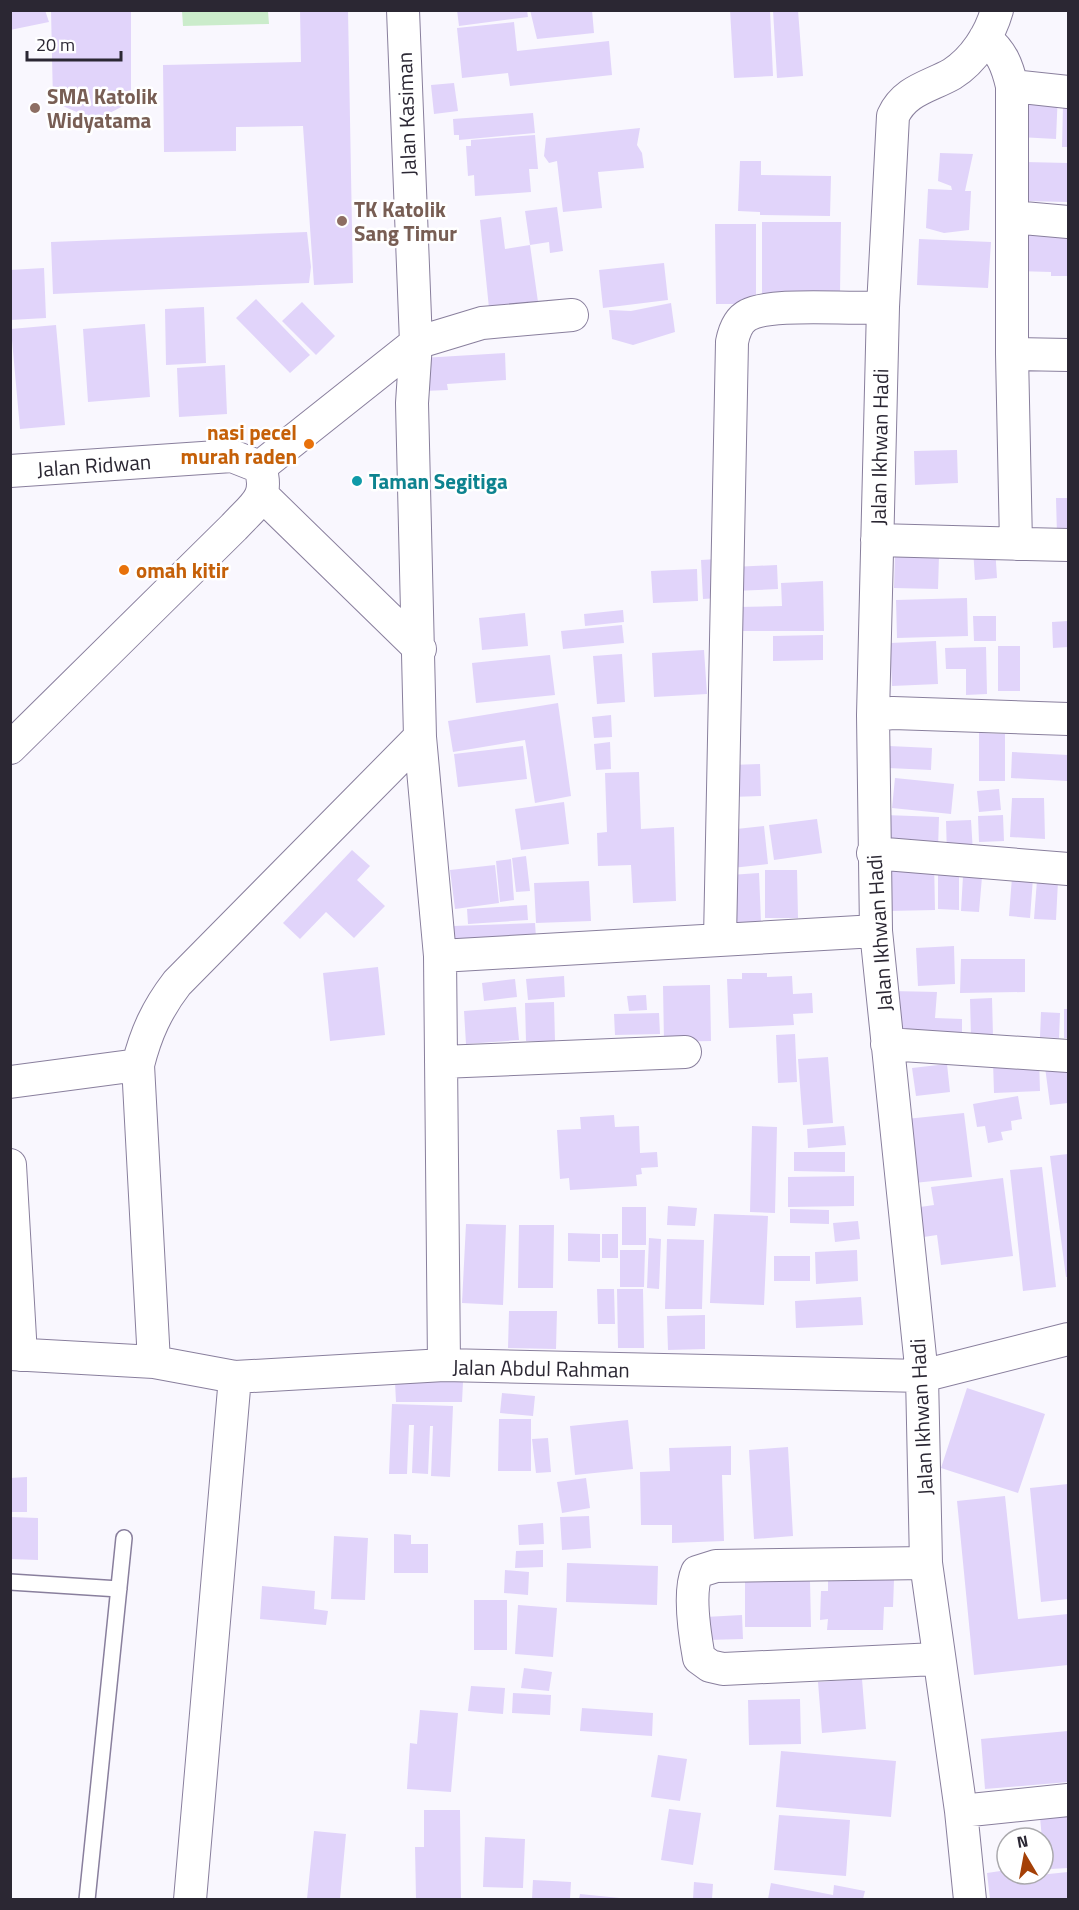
<svg xmlns="http://www.w3.org/2000/svg" width="1079" height="1910" font-family="'Titillium Web',sans-serif">
	<rect width="100%" height="100%" fill="#f9f7fe"/>
	<path fill="#cbeccb" d="M182,11H268L269,24L183,26Z"/>
	<path fill="#e1d4fa" d="M10,10H45L49,22L10,30Z
		M51,10H131V102L96,120L53,102Z
		M300,10H348L353,283L314,285L303,126L236,127V151L164,152L163,65L301,62Z
		M457,10H527L528,17L459,26Z
		M530,10H592L594,33L537,39Z
		M730,10H770L773,76L734,78Z
		M773,10H798L803,76L777,78Z
		M514,22L517,51L609,41L612,75L510,86L508,73L462,78L457,28Z
		M454,83L458,111L434,114L431,85Z
		M1020,91L1058,92L1056,139L1019,137Z
		M1063,106H1068V147H1062Z
		M533,113L535,133L459,140V135H454L453,119Z
		M640,128L637,145L642,153L644,168L598,172L602,208L563,212L557,161L549,163L544,156L546,138Z
		M535,135L538,169H529L531,192L475,196L474,175L468,176L466,146H471V140Z
		M940,153L973,154L965,191H971L969,230L944,233L926,228L928,189L952,190L951,186L938,181Z
		M740,161H761V175L831,176L830,216L760,215V212L738,211Z
		M1025,162L1068,163V202L1024,201Z
		M557,207L563,251L550,253L549,242L530,245L525,211Z
		M501,217L505,249L530,245L538,302L528,303L529,309L489,308L480,220Z
		M762,222H841L840,295L762,294Z
		M715,224H756V304H716Z
		M1014,226H1068V276H1051V272L1013,271Z
		M307,232L311,267L309,283L53,294L51,242Z
		M919,239L991,242L988,288L917,285Z
		M664,263L668,300L603,308L599,270Z
		M44,268L46,318L10,320V270Z
		M256,299L310,355L290,373L236,318Z
		M302,302L335,336L316,355L282,321Z
		M671,303L675,332L633,345L612,339L609,310L631,311Z
		M204,307L206,363L166,365L165,309Z
		M145,324L150,397L88,402L83,329Z
		M56,325L65,425L20,429L11,329Z
		M505,353L506,380L447,384L448,390L424,391L422,358Z
		M225,365L227,414L179,417L177,368Z
		M957,450L958,483L915,485L914,451Z
		M1056,498H1068V535H1057Z
		M995,547L997,578L975,580L973,548Z
		M895,555L939,556L938,589L894,588Z
		M717,559L719,598L703,599L701,560Z
		M777,565L778,589L734,591L732,567Z
		M697,569L698,601L653,603L651,571Z
		M823,581L824,631H739L738,607L782,606L781,583Z
		M967,598L968,636L897,638L896,600Z
		M623,610L624,622L585,626L584,614Z
		M525,613L528,646L482,650L479,618Z
		M973,616H996V641H974Z
		M1068,621V647L1053,648L1052,622Z
		M622,625L624,643L563,649L561,631Z
		M823,635V660L773,661V636Z
		M936,641L938,684L892,686L890,643Z
		M998,646H1020V691H998Z
		M986,647L987,694L966,695V669H946L945,648Z
		M704,650L707,694L654,697L652,653Z
		M622,654L625,702L597,704L593,656Z
		M550,655L555,695L476,703L472,663Z
		M558,703L571,796L535,803L525,740L453,752L448,721Z
		M611,715L612,737L594,738L592,717Z
		M979,733L1005,734V781H979Z
		M610,742L611,769L596,770L594,744Z
		M523,746L527,779L458,787L454,754Z
		M889,746L932,748L931,770L888,768Z
		M1012,752L1068,755L1067,781L1011,778Z
		M760,764L761,796L731,797L730,765Z
		M639,772L641,829L674,827L676,901L633,903L631,865L598,866L597,833L607,832L605,773Z
		M895,778L954,784L951,814L892,808Z
		M999,789L1001,810L979,812L977,791Z
		M1012,798H1044L1045,839L1010,837Z
		M564,802L569,844L521,850L515,809Z
		M885,815L939,817L938,849L883,848Z
		M1003,815L1004,841L979,842L978,816Z
		M817,819L822,853L774,860L769,825Z
		M971,820L973,853L947,855L946,821Z
		M764,826L768,864L732,868L727,830Z
		M352,850L370,866L357,880L385,906L354,938L326,912L300,939L283,923Z
		M526,856L530,891L516,892L512,858Z
		M511,859L514,900L500,902L496,861Z
		M887,860H934L935,910L888,911Z
		M495,865L499,903L455,909L450,870Z
		M938,865H959V910L938,909Z
		M765,870H797L798,918H765Z
		M759,873L761,922L731,923L730,875Z
		M963,876L982,877L979,912L961,911Z
		M1012,877L1033,878L1030,918L1009,916Z
		M1037,880L1058,881L1056,920L1034,919Z
		M589,881L591,921L536,923L534,883Z
		M527,905L528,920L468,924L467,909Z
		M535,923L536,937L453,941V926Z
		M954,946L955,984L918,986L916,948Z
		M961,959H1025V992L960,993Z
		M378,967L385,1035L330,1041L323,973Z
		M742,973H767V977L792,976L793,994L812,993L813,1013L793,1014L794,1025L729,1028L727,979H742Z
		M564,976L565,997L528,1000L526,979Z
		M515,979L517,997L484,1001L482,983Z
		M710,985L711,1041L664,1042L663,986Z
		M892,991L937,992L935,1018L962,1019V1041L918,1040L893,1027Z
		M646,995L647,1010L629,1011L627,996Z
		M992,998L993,1036H971L970,999Z
		M554,1002L555,1041H526L525,1003Z
		M516,1007L519,1040L466,1044L464,1011Z
		M1064,1009H1068V1038H1064Z
		M1041,1012L1060,1013L1059,1038L1040,1037Z
		M659,1013L660,1034L615,1035L614,1014Z
		M795,1034L797,1082L778,1083L776,1035Z
		M828,1057L833,1123L803,1125L798,1059Z
		M1039,1059L1040,1091L994,1093L993,1062Z
		M947,1064L950,1092L916,1096L912,1068Z
		M1068,1064V1103L1050,1105L1045,1067Z
		M1018,1096L1022,1119L1011,1121L1012,1130L1001,1132L1003,1140L988,1143L985,1126L977,1127L973,1104Z
		M964,1113L972,1177L914,1183L906,1119Z
		M614,1115L615,1127L639,1126L640,1153L657,1152L658,1167L641,1168L642,1174L636,1175L637,1186L570,1190L569,1178L560,1179L557,1130L581,1129L580,1117Z
		M752,1126L777,1127L775,1213L750,1212Z
		M844,1126L846,1145L808,1148L807,1129Z
		M794,1152H845V1172L794,1171Z
		M1068,1154V1277H1066L1050,1156Z
		M1042,1167L1056,1287L1023,1291L1010,1170Z
		M854,1176V1206L788,1207V1177Z
		M1003,1178L1013,1256L941,1265L937,1235L917,1238L913,1208L934,1205L931,1187Z
		M668,1206L697,1208L695,1226L667,1225Z
		M622,1207H646V1245H622Z
		M790,1209L829,1210V1224L790,1223Z
		M714,1214L768,1216L764,1305L710,1303Z
		M858,1221L860,1239L835,1242L833,1223Z
		M466,1224L506,1225L503,1305L462,1303Z
		M519,1225H554L553,1288H518Z
		M568,1233L600,1234V1262L568,1261Z
		M602,1234H618V1258H602Z
		M649,1238L661,1239L659,1289L647,1288Z
		M667,1239L704,1240L702,1309H665Z
		M620,1250H645L644,1287H620Z
		M857,1250L858,1281L816,1284L815,1252Z
		M774,1256H810V1281H774Z
		M597,1289H614L615,1324H598Z
		M617,1289H643L644,1348H618Z
		M861,1297L863,1325L796,1328L795,1301Z
		M509,1311H557L556,1349L508,1348Z
		M705,1315V1349L668,1350L667,1316Z
		M395,1382H463L462,1402H396Z
		M967,1388L1045,1414L1018,1493L941,1468Z
		M502,1393L535,1396L533,1416L500,1413Z
		M392,1404L453,1406L450,1477L431,1476L433,1426H430L428,1474L412,1473L414,1425H409L407,1474H389Z
		M499,1419H531V1471H498Z
		M628,1420L633,1469L575,1475L570,1426Z
		M548,1438L551,1472L536,1473L532,1439Z
		M731,1446V1475H722L724,1541L672,1543V1525H641L640,1472L670,1471L669,1448Z
		M788,1447L793,1536L754,1539L749,1450Z
		M27,1477V1512H10V1478Z
		M586,1478L590,1508L562,1513L557,1482Z
		M1068,1484V1599L1041,1602L1030,1488Z
		M1005,1496L1018,1619L1068,1614V1665L974,1675L957,1501Z
		M589,1516L591,1548L562,1550L560,1517Z
		M10,1517L38,1518V1560L10,1559Z
		M543,1523L544,1544L519,1545L518,1525Z
		M394,1534L411,1535V1544H428V1573H394Z
		M334,1536L368,1538L365,1600L331,1599Z
		M543,1550V1567L515,1568L516,1551Z
		M567,1563L658,1566L657,1605L566,1602Z
		M505,1570L529,1572L528,1595L504,1593Z
		M828,1579L894,1580L893,1607H884L883,1630H827L828,1619L820,1620L821,1591H828Z
		M745,1581H810L811,1627H745Z
		M262,1586L315,1591L314,1609L328,1611L326,1625L260,1619Z
		M474,1600H507V1650H474Z
		M518,1605L557,1608L553,1657L515,1654Z
		M742,1615L743,1639L706,1640L705,1617Z
		M524,1668L552,1672L549,1691L521,1688Z
		M862,1679L866,1729L822,1733L818,1682Z
		M471,1686L505,1688L503,1714L468,1711Z
		M513,1693L551,1695L550,1715L512,1713Z
		M800,1699L801,1744L749,1745L748,1700Z
		M582,1708L653,1713L652,1736L580,1731Z
		M420,1710L458,1713L451,1792L407,1789L410,1743L417,1744Z
		M1068,1731V1782L985,1789L981,1739Z
		M781,1751L896,1761L891,1817L776,1807Z
		M658,1755L687,1759L680,1801L651,1797Z
		M1039,1806L1068,1807V1868L1051,1869L1050,1860L1044,1861Z
		M669,1809L701,1813L693,1865L661,1860Z
		M424,1810H460L461,1899H416L415,1847H424Z
		M779,1815L850,1820L846,1876L774,1870Z
		M314,1831L346,1834L340,1899H307Z
		M485,1837L525,1839L523,1888L483,1887Z
		M1007,1870V1874L1039,1875L1068,1872V1899H990L987,1873Z
		M533,1880L571,1882L570,1899H532Z
		M694,1882L713,1884L712,1899H693Z
		M771,1883L833,1895L834,1885L865,1891L863,1899H768Z
		M580,1894L620,1898V1899H579Z"/>
	<g fill="none" stroke-linecap="round" stroke-linejoin="round">
		<g stroke="#897f9d" stroke-width="18">
			<path id="lane" d="M10,1582L119,1589
				M87,1900L124,1538"/>
		</g>
		<g stroke="#897f9d" stroke-width="34">
			<path id="street" d="M985,38C1002,52 1007,65 1012,86V354L1016,544
				M1012,86L1068,92
				M1012,217L1068,222
				M1012,354L1068,355
				M260,467L416,343L403,10
				M10,471L232,456L260,467C270,498 254,505 234,527L10,748
				M263,496L420,649
				M877,540L1068,545
				M873,715L893,713L1068,719
				M873,853L1068,869
				M720,939L732,342C734,332 738,320 748,315C771,302 851,310 883,307
				M440,956L876,931
				M887,1044L1068,1056
				M441,1062L685,1052
				M10,1082L138,1065
				M10,1165L21,1355
				M10,1354L154,1362L235,1377L444,1365L922,1376L1068,1339
				M154,1362L138,1065C146,1033 157,1009 177,983L420,737
				M444,1365L440,956L420,737L412,403L416,343L482,323L572,315
				M926,1563L716,1566L697,1572C688,1592 695,1636 699,1658L710,1666L723,1669L936,1659L939,1663
				M961,1811L1068,1800
				M190,1900L235,1377
				M970,1900L961,1811L926,1563L922,1376L876,931L873,715L883,307L893,116C905,90 929,87 952,74C974,60 990,35 997,10"/>
		</g>
		<use href="#lane" stroke="#fff" stroke-width="15"/>
		<use href="#street" stroke="#fff" stroke-width="32"/>
	</g>
	<g fill="#8d6e63" stroke="#fff" stroke-width="2">
		<circle cx="35" cy="108" r="6"/>
		<circle cx="342" cy="221" r="6"/>
	</g>
	<g fill="#e8710a" stroke="#fff" stroke-width="2">
		<circle cx="309" cy="444" r="6"/>
		<circle cx="124" cy="570" r="6"/>
	</g>
	<circle fill="#0f9aa8" stroke="#fff" stroke-width="2" cx="357" cy="481" r="6"/>
	<g text-anchor="middle" dominant-baseline="central" stroke-width="5" stroke-linejoin="round" paint-order="stroke">
		<g font-size="21" font-weight="bold" fill="#785e54" stroke="#fff" text-anchor="start">
			<text x="47" y="96">SMA Katolik<tspan x="47" dy="24">Widyatama</tspan></text>
			<text x="354" y="209">TK Katolik<tspan x="354" dy="24">Sang Timur</tspan></text>
		</g>
		<g font-size="21" fill="#2b2733" stroke="#fff">
			<text transform="translate(406 114) rotate(-92)">Jalan Kasiman</text>
			<text transform="translate(879 447) rotate(-89)">Jalan Ikhwan Hadi</text>
			<text transform="translate(94 465) rotate(-4)">Jalan Ridwan</text>
			<text transform="translate(879 933) rotate(-94)">Jalan Ikhwan Hadi</text>
			<text transform="translate(541 1368) rotate(1)">Jalan Abdul Rahman</text>
			<text transform="translate(921 1417) rotate(-93)">Jalan Ikhwan Hadi</text>
		</g>
		<g font-size="21" font-weight="bold" fill="#c56008" stroke="#fff" text-anchor="end">
			<text x="297" y="432">nasi pecel<tspan x="297" dy="24">murah raden</tspan></text>
			<text x="136" y="570" text-anchor="start">omah kitir</text>
		</g>
		<g font-size="21" font-weight="bold" fill="#0d838f" stroke="#fff" text-anchor="start">
			<text x="369" y="481">Taman Segitiga</text>
		</g>
	</g>
	<rect width="1079" height="1910" fill="none" stroke="#2b2733" stroke-width="24"/>
	<g transform="translate(1025 1856) rotate(350)"><circle r="28" fill="#ffffff" stroke="#aaa9ad" stroke-width="1.5"/>
	<path d="M0-4.5L10 22L0 15L-10 22Z" fill="#a44007"/>
	<text y="-9" font-size="16" font-weight="bold" text-anchor="middle" fill="#2b2733">N</text>
	</g>
	<path d="M27 51v9h94v-9" fill="none" stroke="#2b2733" stroke-width="3"/>
	<text x="36" y="51" font-size="18" fill="#2b2733" stroke="#ffffff" stroke-width="4.5" paint-order="stroke">20 m</text>
</svg>
